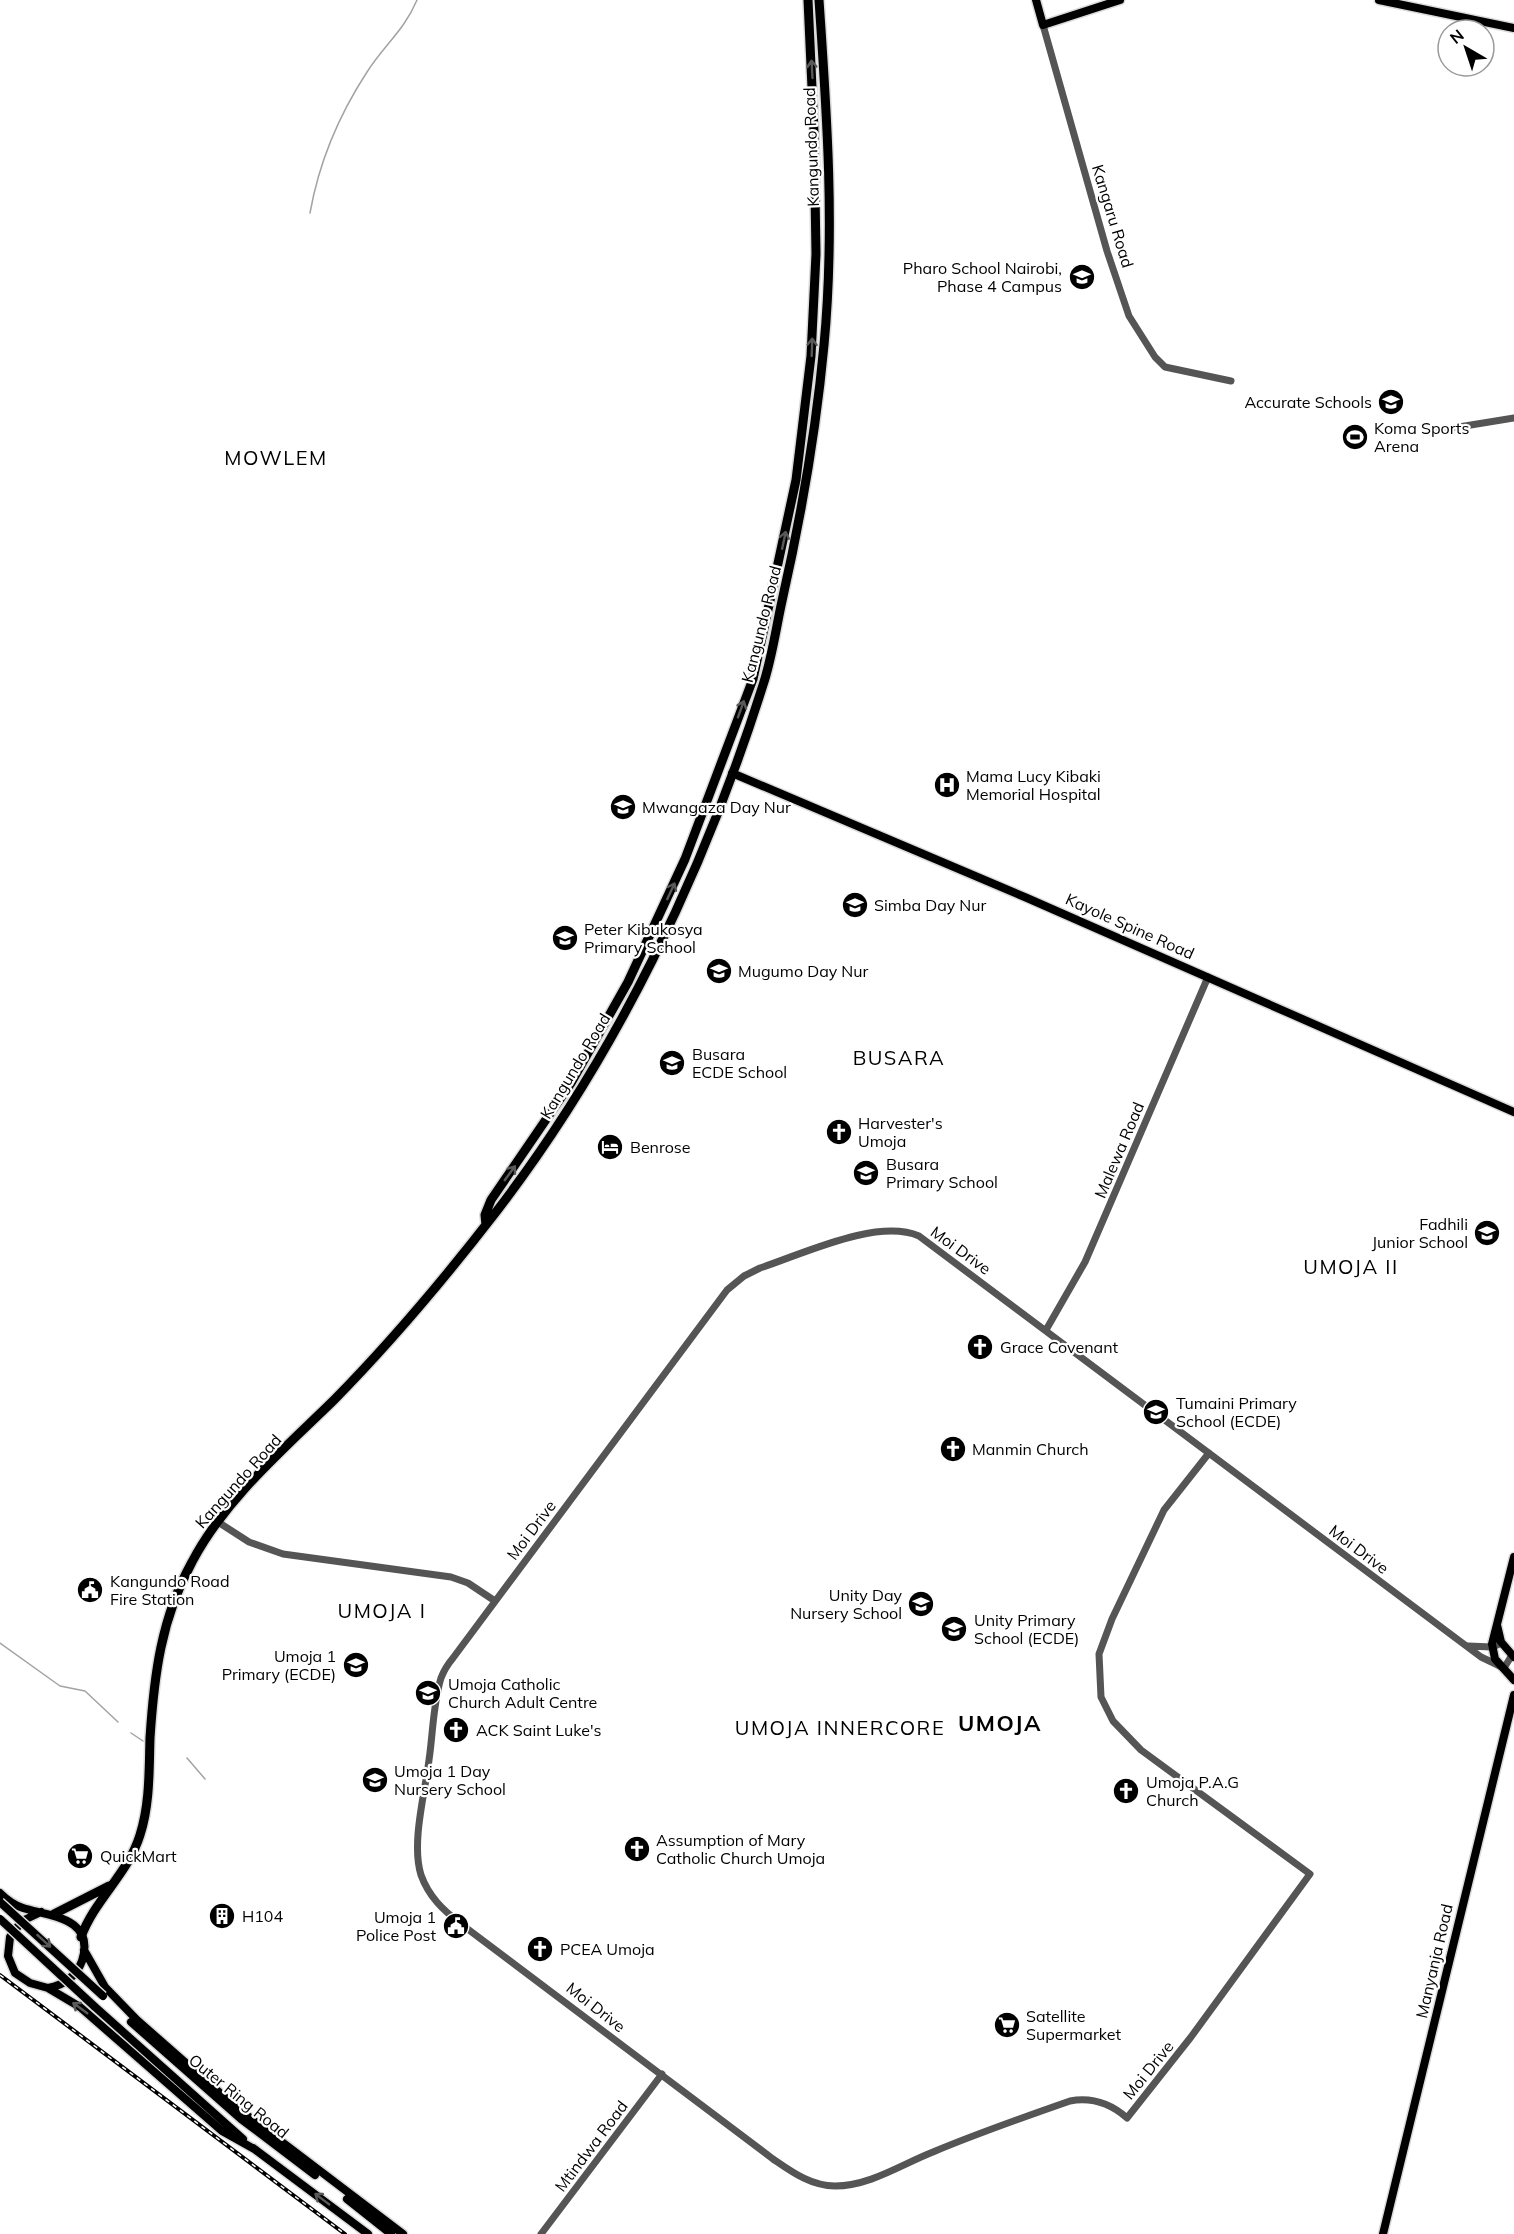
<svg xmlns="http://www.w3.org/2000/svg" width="1514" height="2234" font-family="Mulish,sans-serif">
	<rect width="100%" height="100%" fill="#fff"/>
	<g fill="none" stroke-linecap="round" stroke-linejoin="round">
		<path stroke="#a3a3a3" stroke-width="1.5" d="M310,213C319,162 339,115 367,72C384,45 404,31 417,0
			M0,1643L60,1686L85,1691L118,1722
			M131,1733L143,1741
			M187,1758L205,1779"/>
		<g stroke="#dbdbdb" stroke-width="11">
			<path id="major" d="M1036,0L1043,25L1120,0
				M1379,0L1514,28
				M732,773L1027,898L1514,1112
				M1514,1557L1492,1644L1495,1659L1514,1680
				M1497,1625L1501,1642L1514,1657
				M0,1893C7,1900 14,1905 23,1908C48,1916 96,1917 82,1961C76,1977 64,1985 48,1988
				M41,1912L22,1921L10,1937L8,1956L15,1973L30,1983L48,1988L80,2007L222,2131L256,2150
				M84,1950L105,1987L137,2020L236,2107L403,2234
				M94,2006L243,2139
				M131,2022L241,2119L315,2175
				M253,2148L368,2234
				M347,2199L391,2234
				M1383,2234L1514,1695"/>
		</g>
		<g stroke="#dbdbdb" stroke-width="12">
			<path id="highway" d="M486,1225L485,1215L491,1200L571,1083L628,982L685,859L753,679L796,480L811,356L816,254L814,132L808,0
				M54,1914L109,1886
				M81,1937C95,1899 128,1874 140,1835C150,1804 149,1770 150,1738C154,1676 161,1618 192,1562C225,1499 284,1449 334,1400C392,1341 445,1278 496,1212C616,1056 704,872 763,685C772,658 776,628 782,601C801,517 816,431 824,345C835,230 827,115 819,0"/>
		</g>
		<path stroke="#555" stroke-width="7" d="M1043,25L1107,251L1129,316L1155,357L1165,367L1231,381
			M1428,432L1514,418
			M1046,1330L1085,1262L1208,977
			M1209,1453L1164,1510L1112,1619L1099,1654L1101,1697L1113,1721L1141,1750L1310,1874L1191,2037L1127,2118C1110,2103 1092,2097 1070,2101C1024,2117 978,2133 933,2152C902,2164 870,2186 835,2186C811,2186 792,2172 773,2159L461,1924C443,1910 429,1897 421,1875C411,1843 425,1793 429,1760C433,1733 433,1704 441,1678C444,1670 448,1664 453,1658L727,1290L744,1276L760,1268C803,1254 877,1218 919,1236L1481,1657L1504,1668L1512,1655
			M218,1522L249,1542L283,1554L451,1577L468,1583L495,1601
			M1468,1646L1492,1647L1502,1643
			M541,2234L662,2074"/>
		<use href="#major" stroke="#000" stroke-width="8"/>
		<use href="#highway" stroke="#000" stroke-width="9"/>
		<g stroke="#000" stroke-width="4">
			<path id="rail" d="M0,1975L345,2234"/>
		</g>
		<use href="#rail" stroke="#fff" stroke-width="1.5" stroke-dasharray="4.5" stroke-linecap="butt"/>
		<g stroke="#dbdbdb" stroke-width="11" stroke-linecap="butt">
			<path id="major-bridge" d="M0,1902L103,1996
				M0,1919L94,2006"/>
		</g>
		<use href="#major-bridge" stroke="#000" stroke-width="8"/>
	</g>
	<defs><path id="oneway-shaft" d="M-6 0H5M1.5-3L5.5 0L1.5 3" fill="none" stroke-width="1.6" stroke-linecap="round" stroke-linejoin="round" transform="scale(1.5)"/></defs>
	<g stroke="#595959">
		<use href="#oneway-shaft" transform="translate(812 69) rotate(-93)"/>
		<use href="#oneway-shaft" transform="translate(812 347) rotate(-88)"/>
		<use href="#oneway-shaft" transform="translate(784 540) rotate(-78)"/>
		<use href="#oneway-shaft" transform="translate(741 709) rotate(-70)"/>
		<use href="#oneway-shaft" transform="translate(671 891) rotate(-65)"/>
		<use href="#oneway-shaft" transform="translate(510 1173) rotate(-54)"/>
		<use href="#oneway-shaft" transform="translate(44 1941) rotate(42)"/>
		<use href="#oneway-shaft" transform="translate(80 2008) rotate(-144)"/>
		<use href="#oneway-shaft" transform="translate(322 2199) rotate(-143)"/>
	</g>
	<defs>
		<g id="school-disc" transform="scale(1.35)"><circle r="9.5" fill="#000" stroke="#fff"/><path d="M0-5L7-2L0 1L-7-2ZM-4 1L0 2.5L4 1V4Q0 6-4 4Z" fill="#fff"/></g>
		<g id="stadium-disc" transform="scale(1.35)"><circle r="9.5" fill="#000" stroke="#fff"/><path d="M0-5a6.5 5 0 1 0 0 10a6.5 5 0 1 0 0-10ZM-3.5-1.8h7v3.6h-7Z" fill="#fff"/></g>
		<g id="hospital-disc" transform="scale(1.35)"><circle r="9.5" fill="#000" stroke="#fff"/><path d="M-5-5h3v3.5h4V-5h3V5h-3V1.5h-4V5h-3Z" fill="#fff"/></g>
		<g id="church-disc" transform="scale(1.35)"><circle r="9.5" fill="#000" stroke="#fff"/><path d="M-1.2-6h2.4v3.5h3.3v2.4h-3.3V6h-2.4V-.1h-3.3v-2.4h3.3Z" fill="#fff"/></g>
		<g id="hotel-disc" transform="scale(1.35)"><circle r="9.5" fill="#000" stroke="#fff"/><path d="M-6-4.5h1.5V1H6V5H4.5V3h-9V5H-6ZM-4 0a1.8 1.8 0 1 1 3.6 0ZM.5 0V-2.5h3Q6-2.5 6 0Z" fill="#fff"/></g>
		<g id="civic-disc" transform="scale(1.35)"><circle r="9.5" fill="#000" stroke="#fff"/><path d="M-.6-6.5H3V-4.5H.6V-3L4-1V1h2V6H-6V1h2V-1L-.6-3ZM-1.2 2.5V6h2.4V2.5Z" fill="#fff"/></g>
		<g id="supermarket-disc" transform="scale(1.35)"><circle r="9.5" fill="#000" stroke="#fff"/><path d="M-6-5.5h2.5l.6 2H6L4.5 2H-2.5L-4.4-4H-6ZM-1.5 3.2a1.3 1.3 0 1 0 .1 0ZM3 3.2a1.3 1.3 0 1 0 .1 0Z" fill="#fff"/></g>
		<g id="building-disc" transform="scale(1.35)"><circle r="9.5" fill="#000" stroke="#fff"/><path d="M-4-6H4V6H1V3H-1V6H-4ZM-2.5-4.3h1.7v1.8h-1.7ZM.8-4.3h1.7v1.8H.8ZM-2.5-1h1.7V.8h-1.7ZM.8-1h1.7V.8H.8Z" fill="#fff"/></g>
	</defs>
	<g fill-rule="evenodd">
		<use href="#school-disc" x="1082" y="277"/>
		<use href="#school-disc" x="1391" y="402"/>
		<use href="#stadium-disc" x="1355" y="437"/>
		<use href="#hospital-disc" x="947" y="785"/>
		<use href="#school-disc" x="623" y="807"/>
		<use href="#school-disc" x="855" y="905"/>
		<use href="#school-disc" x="565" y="938"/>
		<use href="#school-disc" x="719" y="971"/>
		<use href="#school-disc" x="672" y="1063"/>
		<use href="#church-disc" x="839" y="1132"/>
		<use href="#hotel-disc" x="610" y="1147"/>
		<use href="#school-disc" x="866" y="1173"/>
		<use href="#school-disc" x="1487" y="1233"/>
		<use href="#church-disc" x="980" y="1347"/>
		<use href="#school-disc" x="1156" y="1412"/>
		<use href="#church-disc" x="953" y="1449"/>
		<use href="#civic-disc" x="90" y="1590"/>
		<use href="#school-disc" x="921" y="1604"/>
		<use href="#school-disc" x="954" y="1629"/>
		<use href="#school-disc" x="356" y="1665"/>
		<use href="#school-disc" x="428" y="1693"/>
		<use href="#church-disc" x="456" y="1730"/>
		<use href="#school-disc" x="375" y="1780"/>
		<use href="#church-disc" x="1126" y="1791"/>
		<use href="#church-disc" x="637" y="1849"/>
		<use href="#supermarket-disc" x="80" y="1856"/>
		<use href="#building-disc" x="222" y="1916"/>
		<use href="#civic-disc" x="456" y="1926"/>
		<use href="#church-disc" x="540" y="1949"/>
		<use href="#supermarket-disc" x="1007" y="2025"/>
	</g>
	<g text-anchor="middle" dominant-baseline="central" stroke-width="4.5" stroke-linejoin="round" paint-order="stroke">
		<g font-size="16" fill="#000" stroke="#fff">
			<text transform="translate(811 147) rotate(-92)">Kangundo Road</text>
			<text transform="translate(1113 216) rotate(73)">Kangaru Road</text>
			<text transform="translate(761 624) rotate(-76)">Kangundo Road</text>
			<text transform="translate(1130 926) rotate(24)">Kayole Spine Road</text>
			<text transform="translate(575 1066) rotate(-59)">Kangundo Road</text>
			<text transform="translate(1119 1150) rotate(-67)">Malewa Road</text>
			<text transform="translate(961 1250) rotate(36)">Moi Drive</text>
			<text transform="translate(238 1481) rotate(-48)">Kangundo Road</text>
			<text transform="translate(531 1530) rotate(-53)">Moi Drive</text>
			<text transform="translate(1359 1549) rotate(37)">Moi Drive</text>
			<text transform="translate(1434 1961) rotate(-77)">Manyanja Road</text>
			<text transform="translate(596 2007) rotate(38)">Moi Drive</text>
			<text transform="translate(1148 2070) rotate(-51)">Moi Drive</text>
			<text transform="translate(239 2096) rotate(39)">Outer Ring Road</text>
			<text transform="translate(591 2146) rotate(-53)">Mtindwa Road</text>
		</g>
		<g font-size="16" fill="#000" stroke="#fff" text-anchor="start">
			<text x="1062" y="268" text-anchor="end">Pharo School Nairobi,<tspan x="1062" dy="18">Phase 4 Campus</tspan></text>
			<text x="1372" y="402" text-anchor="end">Accurate Schools</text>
			<text x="1374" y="428">Koma Sports<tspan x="1374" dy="18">Arena</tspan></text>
			<text x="966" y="776">Mama Lucy Kibaki<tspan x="966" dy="18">Memorial Hospital</tspan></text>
			<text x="642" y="807">Mwangaza Day Nur</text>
			<text x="874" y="905">Simba Day Nur</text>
			<text x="584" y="929">Peter Kibukosya<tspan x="584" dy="18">Primary School</tspan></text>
			<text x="738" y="971">Mugumo Day Nur</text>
			<text x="692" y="1054">Busara<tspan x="692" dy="18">ECDE School</tspan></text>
			<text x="858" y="1123">Harvester's<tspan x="858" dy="18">Umoja</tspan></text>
			<text x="630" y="1147">Benrose</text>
			<text x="886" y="1164">Busara<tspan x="886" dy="18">Primary School</tspan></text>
			<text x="1468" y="1224" text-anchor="end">Fadhili<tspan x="1468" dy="18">Junior School</tspan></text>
			<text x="1000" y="1347">Grace Covenant</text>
			<text x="1176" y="1403">Tumaini Primary<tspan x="1176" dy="18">School (ECDE)</tspan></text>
			<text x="972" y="1449">Manmin Church</text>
			<text x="110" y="1581">Kangundo Road<tspan x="110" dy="18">Fire Station</tspan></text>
			<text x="902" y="1595" text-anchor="end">Unity Day<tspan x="902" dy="18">Nursery School</tspan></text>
			<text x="974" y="1620">Unity Primary<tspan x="974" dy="18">School (ECDE)</tspan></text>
			<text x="336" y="1656" text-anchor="end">Umoja 1<tspan x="336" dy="18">Primary (ECDE)</tspan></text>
			<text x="448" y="1684">Umoja Catholic<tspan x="448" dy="18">Church Adult Centre</tspan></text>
			<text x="476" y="1730">ACK Saint Luke's</text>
			<text x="394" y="1771">Umoja 1 Day<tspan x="394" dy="18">Nursery School</tspan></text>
			<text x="1146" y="1782">Umoja P.A.G<tspan x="1146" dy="18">Church</tspan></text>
			<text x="656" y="1840">Assumption of Mary<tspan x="656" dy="18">Catholic Church Umoja</tspan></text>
			<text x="100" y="1856">QuickMart</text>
			<text x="242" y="1916">H104</text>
			<text x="436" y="1917" text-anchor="end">Umoja 1<tspan x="436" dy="18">Police Post</tspan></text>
			<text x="560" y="1949">PCEA Umoja</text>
			<text x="1026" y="2016">Satellite<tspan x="1026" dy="18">Supermarket</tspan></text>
		</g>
		<g font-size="20" letter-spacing="1.5" fill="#000" stroke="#fff">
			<text x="276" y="457">MOWLEM</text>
			<text x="899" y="1057">BUSARA</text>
			<text x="1351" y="1266">UMOJA II</text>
			<text x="382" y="1610">UMOJA I</text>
			<text x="840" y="1727">UMOJA INNERCORE</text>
		</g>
		<g font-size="22" font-weight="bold" letter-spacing="1.5" fill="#000" stroke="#fff">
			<text x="1000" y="1723">UMOJA</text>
		</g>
	</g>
	<g transform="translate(1466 48) rotate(321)"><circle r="28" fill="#ffffff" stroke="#999999" stroke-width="1.5"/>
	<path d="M0-4.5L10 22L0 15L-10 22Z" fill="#000000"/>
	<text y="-9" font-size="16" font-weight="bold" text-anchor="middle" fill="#000000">N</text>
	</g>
</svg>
